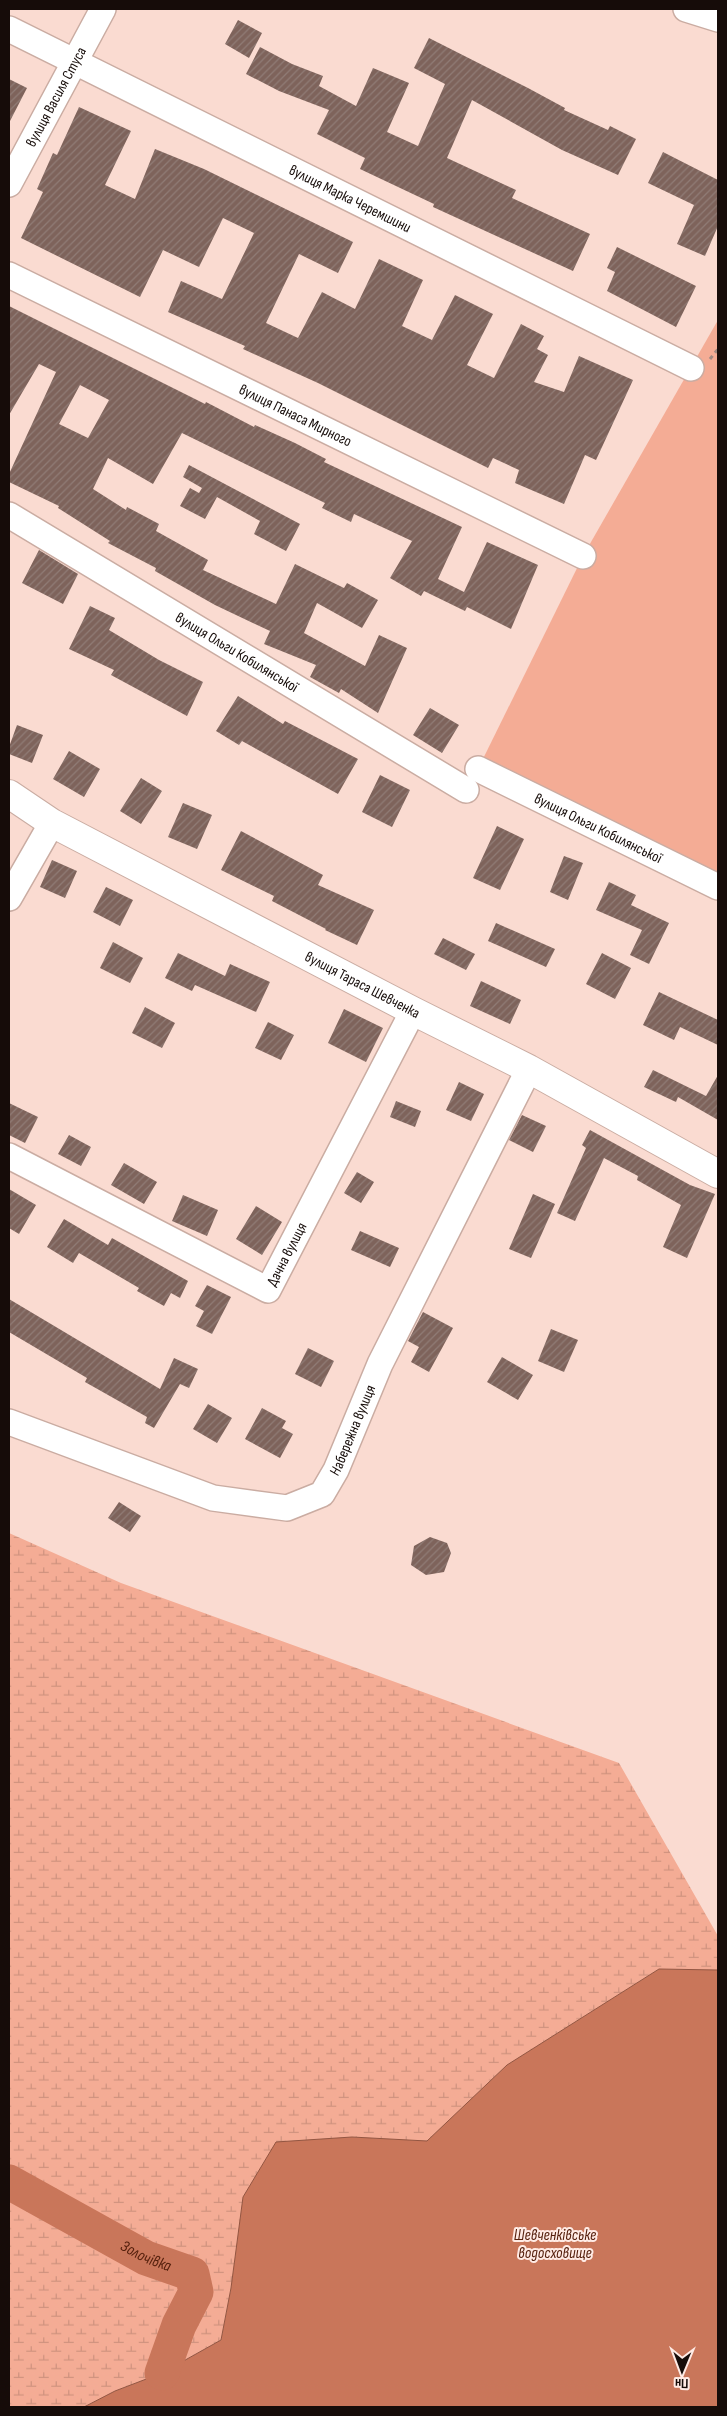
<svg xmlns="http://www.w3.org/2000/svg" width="727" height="2416" font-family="'Sofia Sans Condensed',sans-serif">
	<defs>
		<pattern id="wetland-marsh" width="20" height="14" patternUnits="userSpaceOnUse" patternTransform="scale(1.25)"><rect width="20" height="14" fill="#f4ac95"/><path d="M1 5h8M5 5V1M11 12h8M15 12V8" fill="none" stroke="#d0937f"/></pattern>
		<pattern id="building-hatch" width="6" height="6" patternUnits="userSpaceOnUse" patternTransform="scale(1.25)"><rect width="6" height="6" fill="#7e635b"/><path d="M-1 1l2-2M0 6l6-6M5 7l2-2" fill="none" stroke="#907c76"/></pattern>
	</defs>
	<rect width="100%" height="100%" fill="#fadbd1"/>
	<path fill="url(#wetland-marsh)" d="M9,1533L121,1583L619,1763L718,1936V1970L659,1969L507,2065L427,2142L352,2137L231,2288L221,2340L162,2373L115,2391L84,2407H9Z"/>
	<path fill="#f4ac95" d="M718,320V887L478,769L583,556Z"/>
	<path fill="#c9765a" stroke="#935642" d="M659,1969L718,1970V2407H84L115,2391L162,2373L221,2340L231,2288L243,2197L276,2142L352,2137L427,2141L507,2065Z"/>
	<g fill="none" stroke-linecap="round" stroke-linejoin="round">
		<path stroke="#c9765a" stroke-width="35" id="s1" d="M9,2182L146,2258L192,2274L196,2292L179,2325L162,2373"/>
	</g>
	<path fill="url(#building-hatch)" fill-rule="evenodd" d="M238,20L262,33L249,58L225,44Z
		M429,38L528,88L565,108L564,110L608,130L610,126L636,139L618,175L562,150L472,100L447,158L516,190L512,198L590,234L573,271L433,207L434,204L360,169L365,158L317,134L329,110L279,91L246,74L260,47L292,64L323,76L319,86L356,106L373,68L409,83L387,132L418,146L445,84L414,68Z
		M9,79L27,88L9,123Z
		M79,107L131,131L105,185L135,199L155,149L204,169L353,242L338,273L299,254L266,323L298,338L322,292L355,309L379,259L423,280L402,326L432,340L455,295L493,314L467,365L494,378L521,324L544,336L537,349L548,355L534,382L564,392L579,356L633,380L596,460L585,455L564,504L515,483L519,470L493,458L488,468L318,383L243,349L245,346L168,312L181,281L222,299L254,233L223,218L199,267L163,250L140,297L21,238L43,192L37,189L53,153L57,155Z
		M663,152L718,180V226L705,256L677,244L694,205L648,183Z
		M617,247L696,286L676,327L607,291L615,272L607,268Z
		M9,306L205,404L206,402L254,427L255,425L295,443L326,459L324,462L462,527L438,579L464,592L487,542L538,565L511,629L467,607L465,611L424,591L421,596L390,578L412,541L354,514L351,522L322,508L325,503L182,433L153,484L108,458L93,489L126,510L127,507L159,524L156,531L208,560L203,570L276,604L295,564L344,588L347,583L378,600L362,628L317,603L304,633L365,666L379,635L407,648L378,713L341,689L339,693L310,677L316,665L264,644L270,631L215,605L155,571L156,568L108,543L110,541L58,508L59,506L9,482V474L56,372L39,364L9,415ZM80,385L109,400L88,438L59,424Z
		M189,465L300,524L286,551L254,534L260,521L217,497L205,519L180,506L190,488L199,493L202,488L183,477Z
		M39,550L78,574L63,604L22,583Z
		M90,606L115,618L109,630L159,660L203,682L187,716L111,675L114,670L69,649Z
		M238,696L283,724L285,721L358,759L338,794L242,741L239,745L216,731Z
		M430,708L459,725L442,753L413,735Z
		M17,725L43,735L32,763L9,754V747Z
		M69,751L100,769L84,797L53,779Z
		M380,775L410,790L392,827L362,812Z
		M141,778L162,791L141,824L120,811Z
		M183,803L212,815L197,849L168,837Z
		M497,826L524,839L500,890L473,878Z
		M241,831L323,875L318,885L374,910L357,945L325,930L326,929L272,901L274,896L221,870Z
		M564,856L583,863L568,900L550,892Z
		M52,860L77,871L65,898L40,887Z
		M609,882L636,895L631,905L669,923L649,964L630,955L642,930L596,910Z
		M106,887L133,900L120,926L93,912Z
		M496,923L555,949L546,967L488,941Z
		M443,938L475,954L466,970L434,954Z
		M113,942L143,958L130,983L100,968Z
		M178,953L225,976L230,964L270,982L256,1012L195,985L192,991L165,978Z
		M602,953L631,968L615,999L586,984Z
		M481,981L521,1000L510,1024L470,1006Z
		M659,992L718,1020V1045L680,1027L674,1040L643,1025Z
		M145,1007L175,1023L162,1048L132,1033Z
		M344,1009L383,1028L366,1062L328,1043Z
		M268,1022L294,1035L281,1060L255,1048Z
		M653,1070L706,1096L718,1075V1120L678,1097L676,1102L644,1087Z
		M459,1082L484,1094L471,1121L446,1110Z
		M396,1101L421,1111L415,1127L390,1117Z
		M9,1103L38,1117L25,1143L9,1135Z
		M522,1115L546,1126L533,1152L509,1140Z
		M590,1130L690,1185L715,1194L687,1258L663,1247L681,1205L637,1180L638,1176L604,1158L575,1221L557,1213L586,1148L582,1145Z
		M69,1135L91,1147L81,1166L58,1154Z
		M124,1163L157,1182L144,1204L111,1185Z
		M357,1172L374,1182L361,1203L344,1193Z
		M9,1189L36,1205L19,1234L9,1228Z
		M533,1194L555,1204L531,1258L509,1249Z
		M183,1195L218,1210L207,1236L172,1221Z
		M256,1206L282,1222L262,1255L236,1239Z
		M64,1219L108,1245L112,1238L188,1281L180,1298L171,1293L164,1306L137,1291L139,1288L79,1253L73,1263L47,1247Z
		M360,1231L399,1248L390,1267L351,1250Z
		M207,1285L231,1297L212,1334L196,1326L204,1311L195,1306Z
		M9,1299L160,1389L174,1358L198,1369L189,1388L180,1384L154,1428L145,1423L147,1417L85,1382L87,1378L9,1332Z
		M423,1312L453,1328L429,1372L411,1362L419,1347L408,1341Z
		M551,1329L578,1340L564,1372L538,1361Z
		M308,1348L334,1361L321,1387L295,1374Z
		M502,1357L533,1375L518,1400L487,1382Z
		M208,1404L232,1418L217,1443L193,1429Z
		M262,1408L286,1421L282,1428L293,1434L280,1458L245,1439Z
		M119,1502L141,1516L130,1532L108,1518Z
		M430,1537L447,1543L451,1553L444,1572L426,1575L411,1565L414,1546Z"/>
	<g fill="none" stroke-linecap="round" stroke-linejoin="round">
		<g stroke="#caaca2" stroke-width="28">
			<g id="minor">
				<path d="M686,9L718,19"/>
				<path id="s2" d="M9,29L691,368"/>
				<path id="s3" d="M9,184L103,9"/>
				<path id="s4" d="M9,275L583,556"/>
				<path id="s5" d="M9,515L466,790"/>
				<path id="s6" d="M478,769L718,887"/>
				<path d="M9,898L52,823"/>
				<path id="s7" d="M9,1156L268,1290L413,1011"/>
				<path id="s8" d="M9,1422L213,1498L287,1508L322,1494L336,1470L380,1364L529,1069"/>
			</g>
		</g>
		<g stroke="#caaca2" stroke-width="30">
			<g id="major">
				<path id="s9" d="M9,794L52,823L413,1011L529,1069L718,1174"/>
			</g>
		</g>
		<path stroke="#a08982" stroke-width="3" stroke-dasharray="4 4" stroke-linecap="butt" d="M710,359L718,349"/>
		<use href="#minor" stroke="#fff" stroke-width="25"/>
		<use href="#major" stroke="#fff" stroke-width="28"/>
	</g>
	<g text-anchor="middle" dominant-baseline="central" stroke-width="4" stroke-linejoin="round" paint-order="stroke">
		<g font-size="15" fill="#160c09" stroke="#ffebe5">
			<text stroke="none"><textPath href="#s3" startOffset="99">вулиця Василя Стуса</textPath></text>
			<text stroke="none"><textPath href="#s2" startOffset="381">вулиця Марка Черемшини</textPath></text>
			<text stroke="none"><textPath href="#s4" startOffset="319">вулиця Панаса Мирного</textPath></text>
			<text stroke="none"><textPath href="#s5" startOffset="266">вулиця Ольги Кобилянської</textPath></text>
			<text stroke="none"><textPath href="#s6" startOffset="134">вулиця Ольги Кобилянської</textPath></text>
			<text stroke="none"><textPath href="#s9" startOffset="402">вулиця Тараса Шевченка</textPath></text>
			<text stroke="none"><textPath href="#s7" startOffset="332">Дачна вулиця</textPath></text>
			<text stroke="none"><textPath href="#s8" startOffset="401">Набережна вулиця</textPath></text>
		</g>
		<g font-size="16" font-style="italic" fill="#56200d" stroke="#ffebe5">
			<text x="555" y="2235">Шевченківське<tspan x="555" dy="18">водосховище</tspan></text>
			<text stroke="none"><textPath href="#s1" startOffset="156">Золочівка</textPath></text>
		</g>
	</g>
	<rect width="727" height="2416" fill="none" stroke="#160c09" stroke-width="20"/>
	<g transform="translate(682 2371) rotate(181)" stroke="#ffebe5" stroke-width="4" paint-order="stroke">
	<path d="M0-4L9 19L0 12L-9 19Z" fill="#160c09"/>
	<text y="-8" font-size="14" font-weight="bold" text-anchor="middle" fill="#160c09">Пн</text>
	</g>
</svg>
